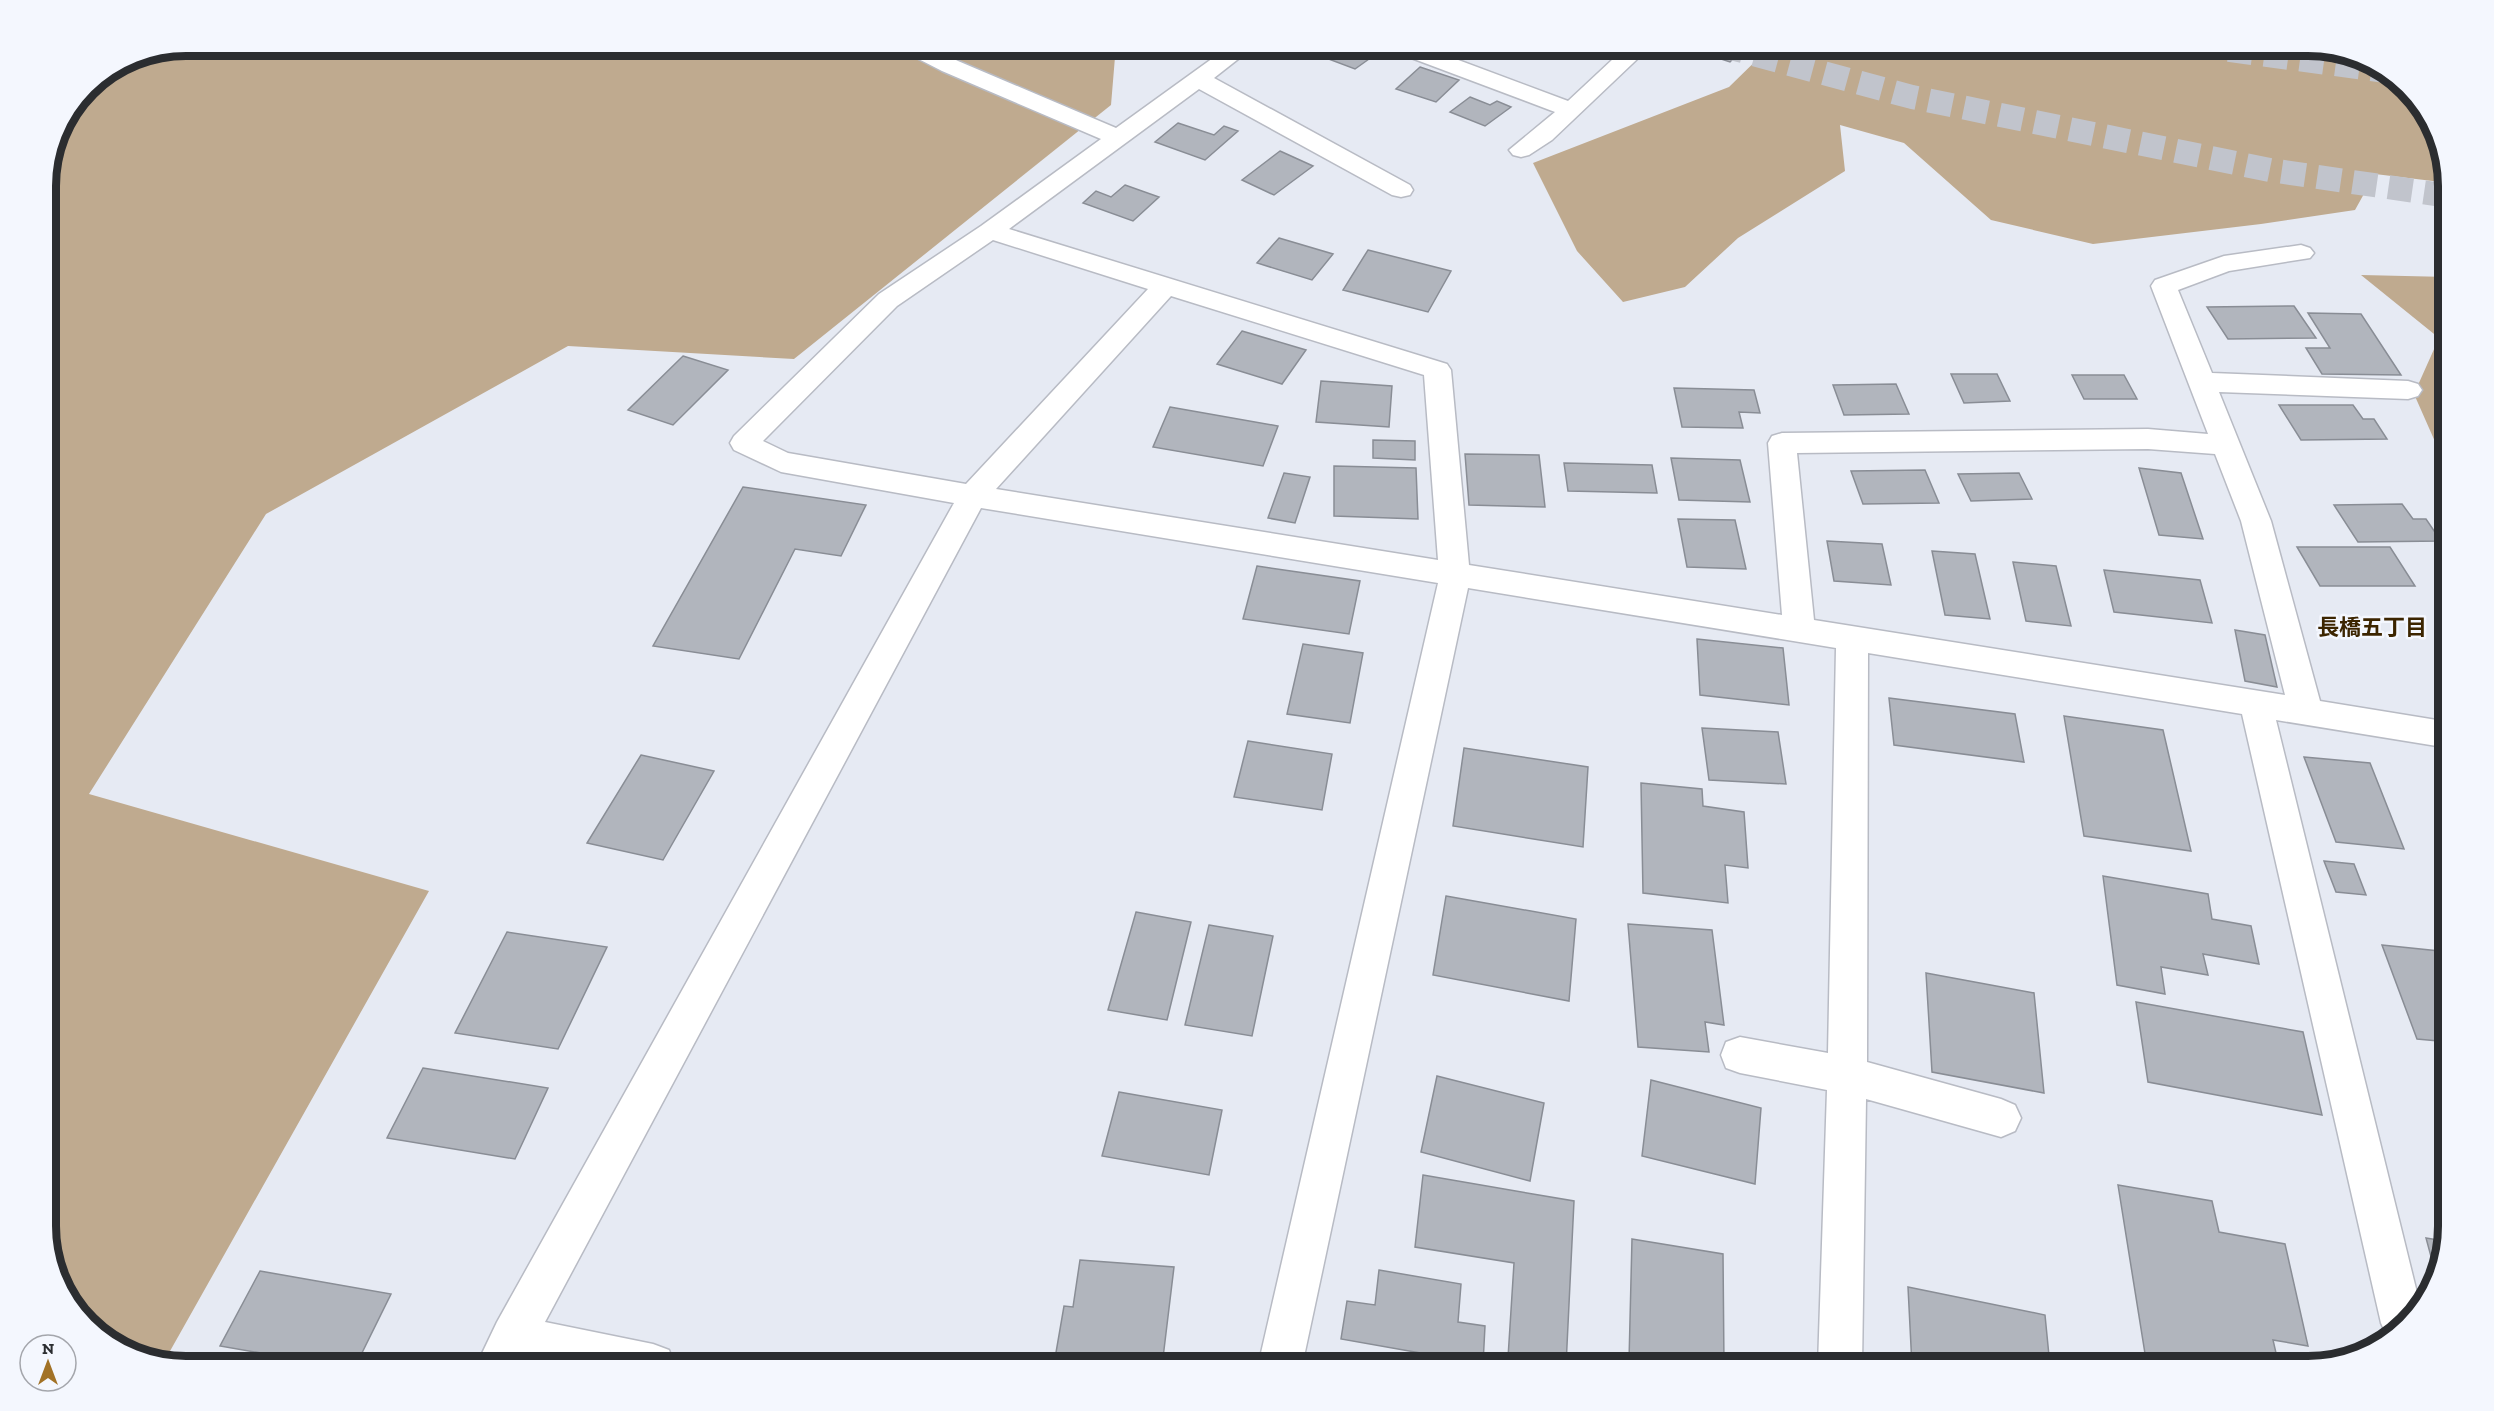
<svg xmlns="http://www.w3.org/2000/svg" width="2494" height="1411" font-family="'Zilla Slab','Noto Sans JP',serif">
	<rect width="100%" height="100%" fill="#e6eaf3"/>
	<path fill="#bfaa8f" d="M186,45H1116L1111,105L794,359L568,346L266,514L89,794L429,891L165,1360L116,1347L68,1303L45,1234V177L56,131L86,86L132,56Z
		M1772,45H2050L2109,54L2117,45H2308L2378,64L2430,115L2449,183L2375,174L2355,210L2261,224L2093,244L1991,220L1904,143L1840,125L1845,171L1738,238L1685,287L1623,302L1577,251L1533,163L1729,87Z
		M2361,275L2449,277V463L2444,462L2414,394L2439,338Z"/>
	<path fill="#b1b5bd" stroke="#898d95" stroke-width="1.5" d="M1319,45H1352L1376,54L1355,69L1310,52Z
		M1678,45H1746L1730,62Z
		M1420,67L1459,80L1436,102L1396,89Z
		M1470,97L1490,105L1497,101L1511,107L1485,126L1450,112Z
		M1178,123L1214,135L1224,126L1238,131L1205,160L1155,142Z
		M1280,151L1313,166L1274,195L1242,180Z
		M1125,185L1159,197L1133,221L1083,203L1096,191L1111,197Z
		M1279,238L1333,254L1312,280L1257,263Z
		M1368,250L1451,271L1428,312L1343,290Z
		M2294,306L2316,338L2228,339L2207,307Z
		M2308,313L2361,314L2401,375L2322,374L2306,348H2330Z
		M1242,331L1306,350L1282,384L1217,364Z
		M683,356L728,370L673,425L628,410Z
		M1951,374H1997L2010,401L1964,403Z
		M2072,375H2124L2137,399H2084Z
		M1321,381L1392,386L1389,427L1316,422Z
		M1896,384L1909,414L1844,415L1833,385Z
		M1674,388L1754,390L1760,413L1739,412L1743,428L1682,427Z
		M2279,405H2353L2363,419H2374L2387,439L2301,440Z
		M1170,407L1278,426L1263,466L1153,447Z
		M1373,440L1415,441V460L1373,458Z
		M1465,454L1539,455L1545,507L1469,505Z
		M1671,458L1740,460L1750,502L1679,500Z
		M1564,463L1652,465L1657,493L1568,491Z
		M1334,466L1416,468L1418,519L1334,516Z
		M2139,468L2181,473L2203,539L2159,535Z
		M1925,470L1939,503L1863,504L1851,471Z
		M1284,473L1310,477L1295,523L1268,518Z
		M2019,473L2032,499L1971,501L1958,474Z
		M743,487L866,505L841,556L795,549L739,659L653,646Z
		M2402,504L2413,519H2426L2441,541L2358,542L2334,505Z
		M1678,519L1735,520L1746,569L1687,567Z
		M1827,541L1882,544L1891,585L1834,581Z
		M2297,547H2390L2415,586H2320Z
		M1932,551L1975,554L1990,619L1945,615Z
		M2013,562L2056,566L2071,626L2026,621Z
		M1257,566L1360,581L1349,634L1243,619Z
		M2104,570L2200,580L2212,623L2114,612Z
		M2235,630L2265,635L2277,687L2245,681Z
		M1697,639L1783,648L1789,705L1700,695Z
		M1303,644L1363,653L1350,723L1287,714Z
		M1889,698L2015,714L2024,762L1894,745Z
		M2064,716L2163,730L2191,851L2084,836Z
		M1702,728L1778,732L1786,784L1709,780Z
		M1248,741L1332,754L1322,810L1234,797Z
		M1464,748L1588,767L1583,847L1453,826Z
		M641,755L714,771L663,860L587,843Z
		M2304,757L2370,763L2404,849L2336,842Z
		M1641,783L1702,789L1703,806L1744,812L1748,868L1725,865L1728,903L1643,893Z
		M2324,861L2354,864L2366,895L2336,892Z
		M2103,876L2208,894L2212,919L2251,926L2259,964L2203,954L2208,975L2161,967L2165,994L2117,985Z
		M1446,896L1576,919L1569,1001L1433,975Z
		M1136,912L1191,922L1167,1020L1108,1010Z
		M1628,924L1712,930L1724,1025L1705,1022L1709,1052L1638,1047Z
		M1209,925L1273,936L1252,1036L1185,1025Z
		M507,932L607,947L558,1049L455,1033Z
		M2382,945L2449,952V1042L2417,1039Z
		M1926,973L2034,993L2044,1093L1932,1072Z
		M2136,1002L2303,1032L2322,1115L2148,1082Z
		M423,1068L548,1088L515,1159L387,1138Z
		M1437,1076L1544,1103L1530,1181L1421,1152Z
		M1651,1080L1761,1108L1755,1184L1642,1156Z
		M1119,1092L1222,1110L1209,1175L1102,1156Z
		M1423,1175L1574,1201L1566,1366H1548L1508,1358L1514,1263L1415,1247Z
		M2118,1185L2212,1201L2219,1232L2285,1244L2308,1346L2273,1340L2279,1366H2147Z
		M2426,1238L2445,1241L2436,1275Z
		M1632,1239L1723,1254L1724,1366H1656L1629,1361Z
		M1080,1260L1174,1267L1162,1366L1054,1364L1064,1306L1073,1307Z
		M1379,1270L1461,1284L1458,1322L1485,1326L1483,1364L1341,1339L1347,1301L1375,1305Z
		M260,1271L391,1294L358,1361L373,1364L372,1366H311L313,1362L220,1346Z
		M1908,1287L2045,1315L2050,1366H1912Z"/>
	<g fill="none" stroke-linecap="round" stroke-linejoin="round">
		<path stroke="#c1c4cc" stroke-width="24" stroke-dasharray="24 12" stroke-linecap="butt" d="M1720,45L1912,97L2270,170L2449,196
			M2193,45L2386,71"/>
		<g stroke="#b8bbc4" stroke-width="3">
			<path id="minor" d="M898,45H926L958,61L1116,128L1231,45H1256L1214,78L1410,185L1413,190L1410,195L1401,197L1392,195L1199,89L1009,229L1447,364L1451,370L1469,565L1782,615L1768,443L1772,436L1782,433L2148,429L2208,434L2151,286L2155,280L2224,256L2301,245L2310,248L2314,253L2310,258L2229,271L2178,290L2212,373L2408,381L2418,384L2422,390L2418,396L2408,399L2219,392L2271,521L2320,701L2449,722V748L2276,720L2420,1305L2388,1338L2381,1323L2242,714L1868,653L1867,1062L2001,1099L2015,1105L2021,1118L2015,1131L2001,1137L1866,1099L1862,1366H1818L1827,1090L1740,1073L1726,1068L1721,1055L1726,1042L1740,1037L1828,1053L1836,648L1468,588L1302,1366H1258L1438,583L981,508L545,1322L653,1344L669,1350L675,1366H547L524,1361L522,1366H476L497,1322L954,503L781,472L734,450L730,443L734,436L879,294L981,226L1101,139L942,71L901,50ZM993,240L1148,289L966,484L788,453L763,441L897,306ZM1171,296L1424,375L1438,560L996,489ZM2148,449L2215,454L2241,521L2285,695L1814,620L1797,453Z
				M1387,45H1418L1568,101L1628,45H1652L1552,140L1529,155L1521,157L1513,155L1509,150L1555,112L1390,50Z"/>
		</g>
		<use href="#minor" fill="#fff" fill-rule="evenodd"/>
	</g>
	<g text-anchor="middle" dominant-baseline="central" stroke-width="5" stroke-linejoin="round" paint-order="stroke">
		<g font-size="22" font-weight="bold" fill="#3c2500" stroke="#f4f7fe">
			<text x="2372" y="627">長橋五丁目</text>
		</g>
	</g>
	<path d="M0 0H2494V1411H0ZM186 56H2308A130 130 0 0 1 2438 186V1226A130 130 0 0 1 2308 1356H186A130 130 0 0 1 56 1226V186A130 130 0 0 1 186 56Z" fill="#f4f7fe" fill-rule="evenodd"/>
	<path fill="none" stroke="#2b2d30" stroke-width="8" d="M186 56H2308A130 130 0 0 1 2438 186V1226A130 130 0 0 1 2308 1356H186A130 130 0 0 1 56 1226V186A130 130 0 0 1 186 56Z"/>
	<g transform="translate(48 1363)"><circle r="28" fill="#f4f7fe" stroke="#a4a6ac" stroke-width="1.5"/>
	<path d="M0-4.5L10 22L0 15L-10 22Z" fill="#a27226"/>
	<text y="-9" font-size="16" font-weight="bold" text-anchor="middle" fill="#2b2d30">N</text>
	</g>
</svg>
